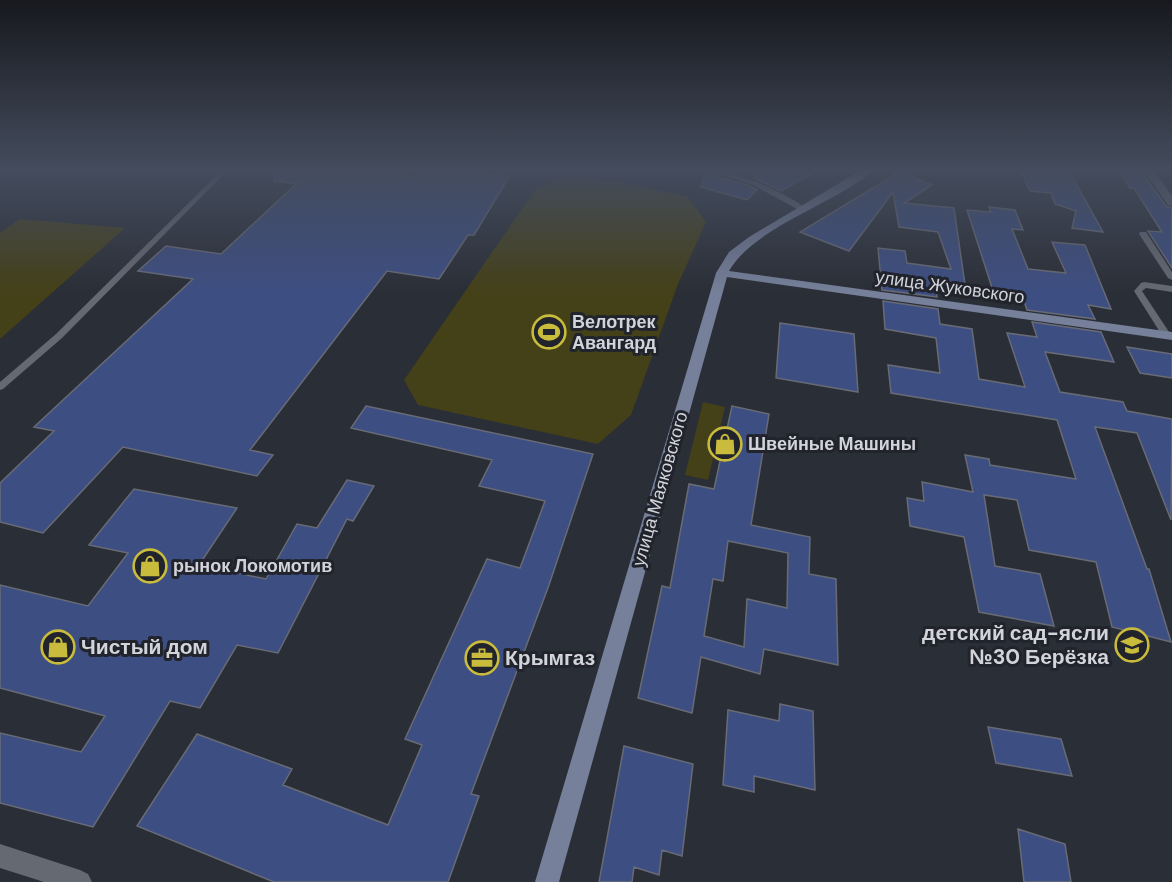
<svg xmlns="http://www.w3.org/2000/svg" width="1172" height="882" font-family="'DM Sans',sans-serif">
	<rect width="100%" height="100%" fill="#2a2e36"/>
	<path fill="#444018" d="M564,178L626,183L688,197L706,222L678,284L631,415L598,444L418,405L404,380L537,187Z
		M20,219L125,228L0,339V233Z
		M703,402L725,407L708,480L685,475Z"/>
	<path fill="#3d4e82" stroke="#686b75" stroke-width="1.5" fill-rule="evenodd" d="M274,169H346L415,177L421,169H438L509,177L474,235H468L439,279L387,271L250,450L273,455L257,476L123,447L43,533L0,522V483L54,431L34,427L193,279L138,271L166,246L221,254L296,184L274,181Z
		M771,169H820L781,191L754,178Z
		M904,169H910L906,174L932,185L904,203L954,208L966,292L936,289L937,297L882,290L878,248L905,251L907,263L951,269L938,232L899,227L893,192L849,251L800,232Z
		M1020,169H1068L1103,232L1072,228L1076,211L1055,204L1051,193L1030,191Z
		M1118,169L1141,171L1166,206L1172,208V268L1148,231L1162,232L1134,188H1130Z
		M705,173L750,186L757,190L747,200L701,187Z
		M989,207L1015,210L1023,230L1012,229L1028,269L1066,273L1052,242L1085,245L1111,309L1088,305L1095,319L1027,310L1024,301L995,297L967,210L991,212Z
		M883,301L938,309L940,324L972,329L979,379L1025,387L1007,333L1037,337L1032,322L1101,332L1114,362L1045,352L1060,392L1123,402L1127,411L1172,419L1171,520L1137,433L1095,427L1147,569H1149L1171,642L1112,627L1096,562L1029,550L1017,500L984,495L995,566L1040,574L1054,626L979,612L964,537L910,526L907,498L924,501L922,482L973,492L965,455L989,459L990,465L1076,479L1057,420L891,393L888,365L940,373L936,338L885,329Z
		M780,323L854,334L858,392L776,378Z
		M1127,347L1172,354V378L1140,373Z
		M366,406L593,454L549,585L471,794L479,796L448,882H274L137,826L197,734L292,769L283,785L388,825L422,745L405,739L487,559L520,568L545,501L479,486L492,460L351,428Z
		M732,406L769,414L751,525L810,537L809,574L836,579L838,665L764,649L760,674L701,657L692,713L638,698L662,586L670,588L689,484L714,489ZM728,541L788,553L787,608L747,599L744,647L704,636L713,579L723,581Z
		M347,480L374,486L353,521L347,519L278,653L237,645L200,708L170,701L93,827L0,803V733L81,752L105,716L0,688V585L88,606L128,553L89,545L134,489L237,508L199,565L266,579L297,524L317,528Z
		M780,704L813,711L815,790L754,776V792L723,785L728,710L779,721Z
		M988,727L1061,739L1072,776L996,763Z
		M624,746L693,764L682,856L662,850L659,875L634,867L632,882H599Z
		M1018,829L1065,844L1071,882H1024Z"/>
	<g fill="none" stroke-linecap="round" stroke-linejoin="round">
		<path fill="#656972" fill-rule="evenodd" d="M703,169C730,169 784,191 806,208L799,210L751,184Z
			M1167,169H1172V172Z
			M218,174L223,175L62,338L3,389L0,390V382L56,334Z
			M1140,232H1146L1172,272V280L1168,278L1139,234Z
			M1144,282L1172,286V292L1146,288L1142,291L1171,335L1169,337H1163L1134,291L1141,283Z"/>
		<path fill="#656972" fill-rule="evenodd" d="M1143,169H1153L1172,196V206L1168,205Z
			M0,844L80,870L88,874L92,882H44L0,868Z"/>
		<path fill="#76809a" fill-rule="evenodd" d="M863,169H875C836,204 755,226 729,271L1172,332V340L727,277L559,882H535L716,273L729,252L749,237Z"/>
	</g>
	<linearGradient id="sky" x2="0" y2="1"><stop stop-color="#17191e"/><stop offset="0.58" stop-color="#444c5d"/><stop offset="1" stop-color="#444c5d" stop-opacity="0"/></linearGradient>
	<rect width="1172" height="293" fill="url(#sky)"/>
	<defs>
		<g id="stadium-ring" transform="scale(1.725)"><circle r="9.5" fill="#21242c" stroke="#c9bb3b" stroke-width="1.5"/><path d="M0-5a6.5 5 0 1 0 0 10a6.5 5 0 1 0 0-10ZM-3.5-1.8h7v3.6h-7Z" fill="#c9bb3b"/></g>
		<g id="shop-ring" transform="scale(1.725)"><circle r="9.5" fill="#21242c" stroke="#c9bb3b" stroke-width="1.5"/><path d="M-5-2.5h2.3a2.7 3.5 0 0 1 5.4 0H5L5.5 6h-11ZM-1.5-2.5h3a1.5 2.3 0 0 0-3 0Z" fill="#c9bb3b"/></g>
		<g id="school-ring" transform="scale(1.725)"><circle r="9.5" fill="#21242c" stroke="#c9bb3b" stroke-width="1.5"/><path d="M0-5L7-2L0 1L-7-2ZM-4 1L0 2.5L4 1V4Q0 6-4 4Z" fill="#c9bb3b"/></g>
		<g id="office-ring" transform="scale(1.725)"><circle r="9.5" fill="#21242c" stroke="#c9bb3b" stroke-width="1.5"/><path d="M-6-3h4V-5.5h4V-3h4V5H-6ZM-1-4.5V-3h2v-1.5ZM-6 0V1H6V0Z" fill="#c9bb3b"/></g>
	</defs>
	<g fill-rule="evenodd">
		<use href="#stadium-ring" x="549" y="332"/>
		<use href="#shop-ring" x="725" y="444"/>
		<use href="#shop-ring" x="150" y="566"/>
		<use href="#school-ring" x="1132" y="645"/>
		<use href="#shop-ring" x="58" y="647"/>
		<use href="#office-ring" x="482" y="658"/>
	</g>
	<g text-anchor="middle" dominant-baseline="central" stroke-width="6" stroke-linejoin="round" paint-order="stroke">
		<g font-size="18" fill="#d2d4da" stroke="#21242c">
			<text transform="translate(950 287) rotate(8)">улица Жуковского</text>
			<text transform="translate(660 489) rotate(-74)">улица Маяковского</text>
		</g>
		<g font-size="18" font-weight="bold" fill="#d2d4da" stroke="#21242c" text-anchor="start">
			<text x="572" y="322">Велотрек<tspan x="572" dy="21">Авангард</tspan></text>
			<text x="748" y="444">Швейные Машины</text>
			<text x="173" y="566">рынок Локомотив</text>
		</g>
		<g font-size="21" font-weight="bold" fill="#d2d4da" stroke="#21242c" text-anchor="start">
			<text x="1109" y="633" text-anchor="end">детский сад-ясли<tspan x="1109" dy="24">№30 Берёзка</tspan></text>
			<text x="81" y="647">Чистый дом</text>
			<text x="505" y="658">Крымгаз</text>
		</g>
	</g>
</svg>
